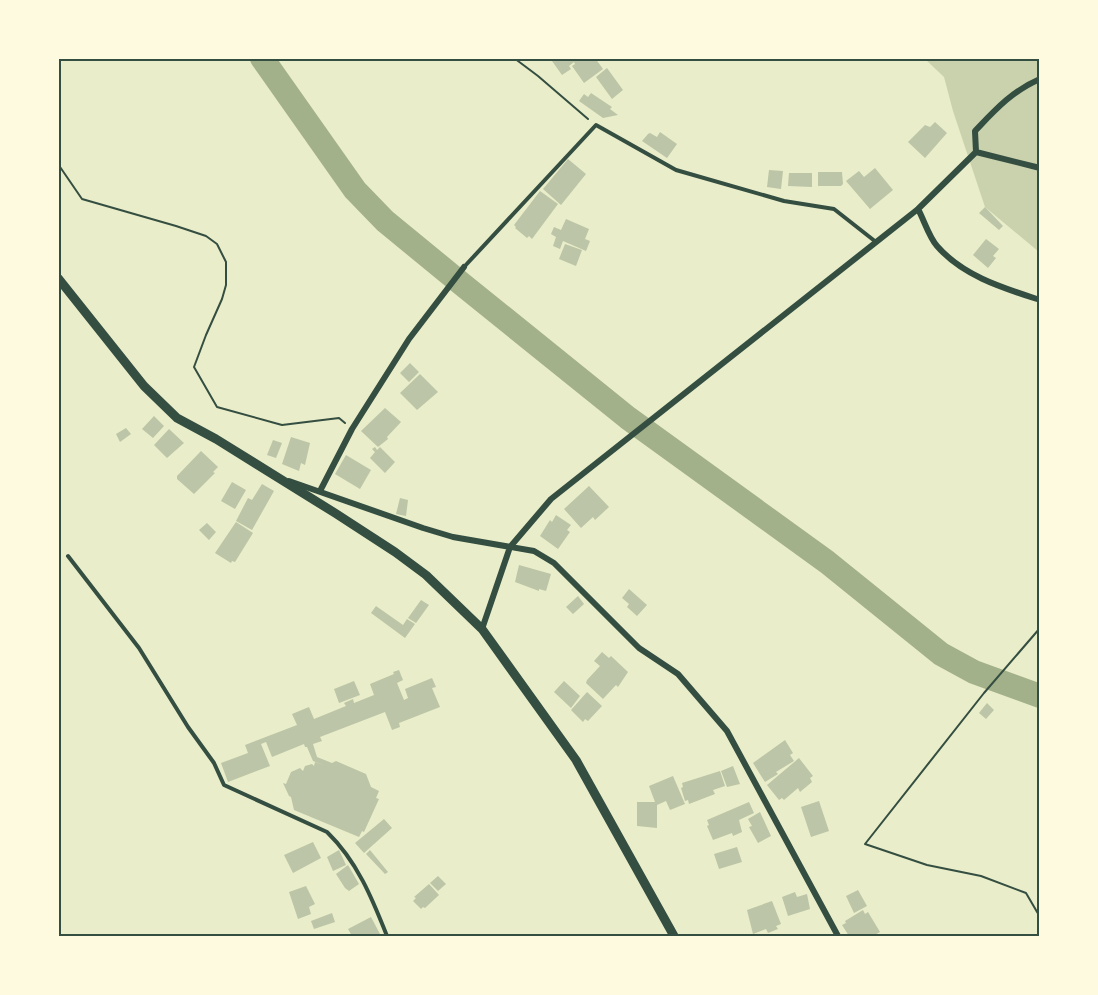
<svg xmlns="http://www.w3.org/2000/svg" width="1098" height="995" font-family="'PT Sans',sans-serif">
	<rect width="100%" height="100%" fill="#e9edc9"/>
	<path fill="#cad2ad" d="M925,59H1039V252L985,207L953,111L944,77Z"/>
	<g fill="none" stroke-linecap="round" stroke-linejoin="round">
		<path stroke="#a3b18a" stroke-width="24" d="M262,58L355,190L385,221L463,285L628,418L827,562L941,654L974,672L1040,696"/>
	</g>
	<path fill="#bcc5a7" d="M556,58H577L579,61L582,58H595L603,69L584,83L572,66L575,64L574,62L569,66L571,69L562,75L552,61Z
		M607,68L623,90L612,99L596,77Z
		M591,93L612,107L610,109L618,115L603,118L579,101L584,94L588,97Z
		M935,122L947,133L925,158L908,142L925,125L930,127Z
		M660,132L677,144L667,158L642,141L648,134L650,133L657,137Z
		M568,159L586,174L561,205L543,189Z
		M875,168L893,190L870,209L846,181L859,171L864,177Z
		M769,170L783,171L781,189L767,187Z
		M818,172H842L843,184L841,186H818Z
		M789,173H812V187L788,186Z
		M540,191L558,204L532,239L529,236L527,238L515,228L516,227L514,225Z
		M985,207L1003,226L999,230L979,213Z
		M566,219L589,229L585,239L590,241L586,251L563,241L560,249L553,246L556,237L551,234L554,227L561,230Z
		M986,239L999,249L993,256L996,258L988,268L973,255Z
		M565,244L582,250L576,266L559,259Z
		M410,363L419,372L409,382L400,373Z
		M420,374L438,392L417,410L400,393Z
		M385,408L401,422L387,437L388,439L378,447L361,431Z
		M154,416L164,426L153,438L142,429Z
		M126,428L131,434L120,442L116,434Z
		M169,429L184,443L167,458L154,445Z
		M291,437L310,443L305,465L301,463L299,471L282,464Z
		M273,440L282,443L276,458L267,455Z
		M375,447L377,450L380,447L395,462L385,473L370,458L375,452L372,449Z
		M201,451L218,467L213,472L215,473L194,494L177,479V476Z
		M346,455L371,470L360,489L335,474Z
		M232,482L246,490L235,509L221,501Z
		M262,484L274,491L252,530L236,521L248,498L252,500Z
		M589,486L609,507L595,520L593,517L581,528L564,509Z
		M400,498L408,500L406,516L396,514Z
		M556,515L571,525L567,530L570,532L558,549L540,536L550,520L552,522Z
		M236,522L253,533L235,562L232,561L231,563L215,553Z
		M207,523L216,532L209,540L199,530Z
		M519,565L551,574L546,591L539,589V591L515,582Z
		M629,589L647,605L637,616L627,607L629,604L622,598Z
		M578,596L584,604L573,614L566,607Z
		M421,600L429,605L416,623L408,618Z
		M376,606L403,625L407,619L415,624L405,638L371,613Z
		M602,652L609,658L611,656L628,672L618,687L616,685L603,699L586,683L587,680L600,666L594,661Z
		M399,670L403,680L397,683L404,700L408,698L405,689L432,678L436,687L432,688L440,707L399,723L400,727L392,730L385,712L320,737L322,741L313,744L317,757L332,763L336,761L366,774L371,787L379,791L376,798L379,799L364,832L362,831L359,837L294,810L291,797L289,796L283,783L286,784L291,772L300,768L303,771L305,766L312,764L314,766L315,762L326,766L313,761L307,747H305L304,744L272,757L266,742L261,744L270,766L228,782L221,763L248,753L245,745L297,725L292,714L309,707L314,719L346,706L344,703L353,699L354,703L374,695L370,684L394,674L393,672Z
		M354,681L360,695L339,703L334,689Z
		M564,681L580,696L571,708L554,692Z
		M587,692L602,706L588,721L585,719L583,722L571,710Z
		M987,703L994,710L986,719L979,713Z
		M785,740L793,753L790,755L794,761L776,772L778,774L765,782L753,763Z
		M799,758L813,776L810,778L812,782L800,792L798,788L784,800L782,798L779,800L767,785Z
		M733,766L740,784L727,787L721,771Z
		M720,771L725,786L713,790L715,794L689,804L688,800L685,801L681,788L683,787L682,783Z
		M673,776L685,804L670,810L666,801L657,805V828L637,826V802H655L649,786Z
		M819,801L829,831L811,837L801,807Z
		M749,802L754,813L739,820L742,832L733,836L732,833L713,840L707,826L709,825L707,820Z
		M760,812L771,836L758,843L749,827L752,826L748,819Z
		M384,819L392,828L364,853L355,843Z
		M313,842L321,858L293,873L284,855Z
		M737,847L742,862L719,869L714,854Z
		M339,850L346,865L333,871L327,857Z
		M370,850L388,872L385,874L366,854Z
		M348,865L359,884L349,891L345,888L336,874Z
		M438,876L446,884L438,891L430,883Z
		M429,884L439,895L425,908L423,907L421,909L413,901L416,898L414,897Z
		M306,886L315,904L309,907L311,914L298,919L289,892Z
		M858,890L867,906L854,913L846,896Z
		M795,892L797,897L807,894L810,909L788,916L782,897Z
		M772,901L781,924L776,926L778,929L768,933L766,929L753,934L747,910Z
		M863,910L865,914L868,912L880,932L873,936H849L842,925L846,923L845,921Z
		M332,913L335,922L314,929L311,921Z
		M371,917L381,936H352L348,929Z"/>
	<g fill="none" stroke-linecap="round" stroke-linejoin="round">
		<path stroke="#344e41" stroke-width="2" d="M514,58L538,76L588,119
			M58,164L82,199L176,226L206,236L217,244L226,262V285L222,299L206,335L194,367L217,407L282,425L339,418L345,423
			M1040,628L984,693L865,844L927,865L981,876L1026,893L1040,917"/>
		<path stroke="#344e41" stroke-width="4" d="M464,267L596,125L676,170L784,201L834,209L876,242
			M68,556L139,648L188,727L214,763L224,785L327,832C357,861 372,898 387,936"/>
		<path stroke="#344e41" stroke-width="6" d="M976,152L1040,168
			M918,209C924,220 929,237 937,246C963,276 1003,288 1040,300
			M289,481L423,528L453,537L534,551L554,563L639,648L678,674L727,731L838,936
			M320,491L352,429L409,339L464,267
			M482,629L510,547L551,499L918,209L976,152L975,131C995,110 1012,91 1040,79"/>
		<path stroke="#344e41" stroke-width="9" d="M58,278L144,386L177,418L216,439L335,513L395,552L426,575L482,629L576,760L674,936"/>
	</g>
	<rect width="1098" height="995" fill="none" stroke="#fefae0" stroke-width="120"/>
	<rect x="60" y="60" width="978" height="875" fill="none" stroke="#344e41" stroke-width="2"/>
</svg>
